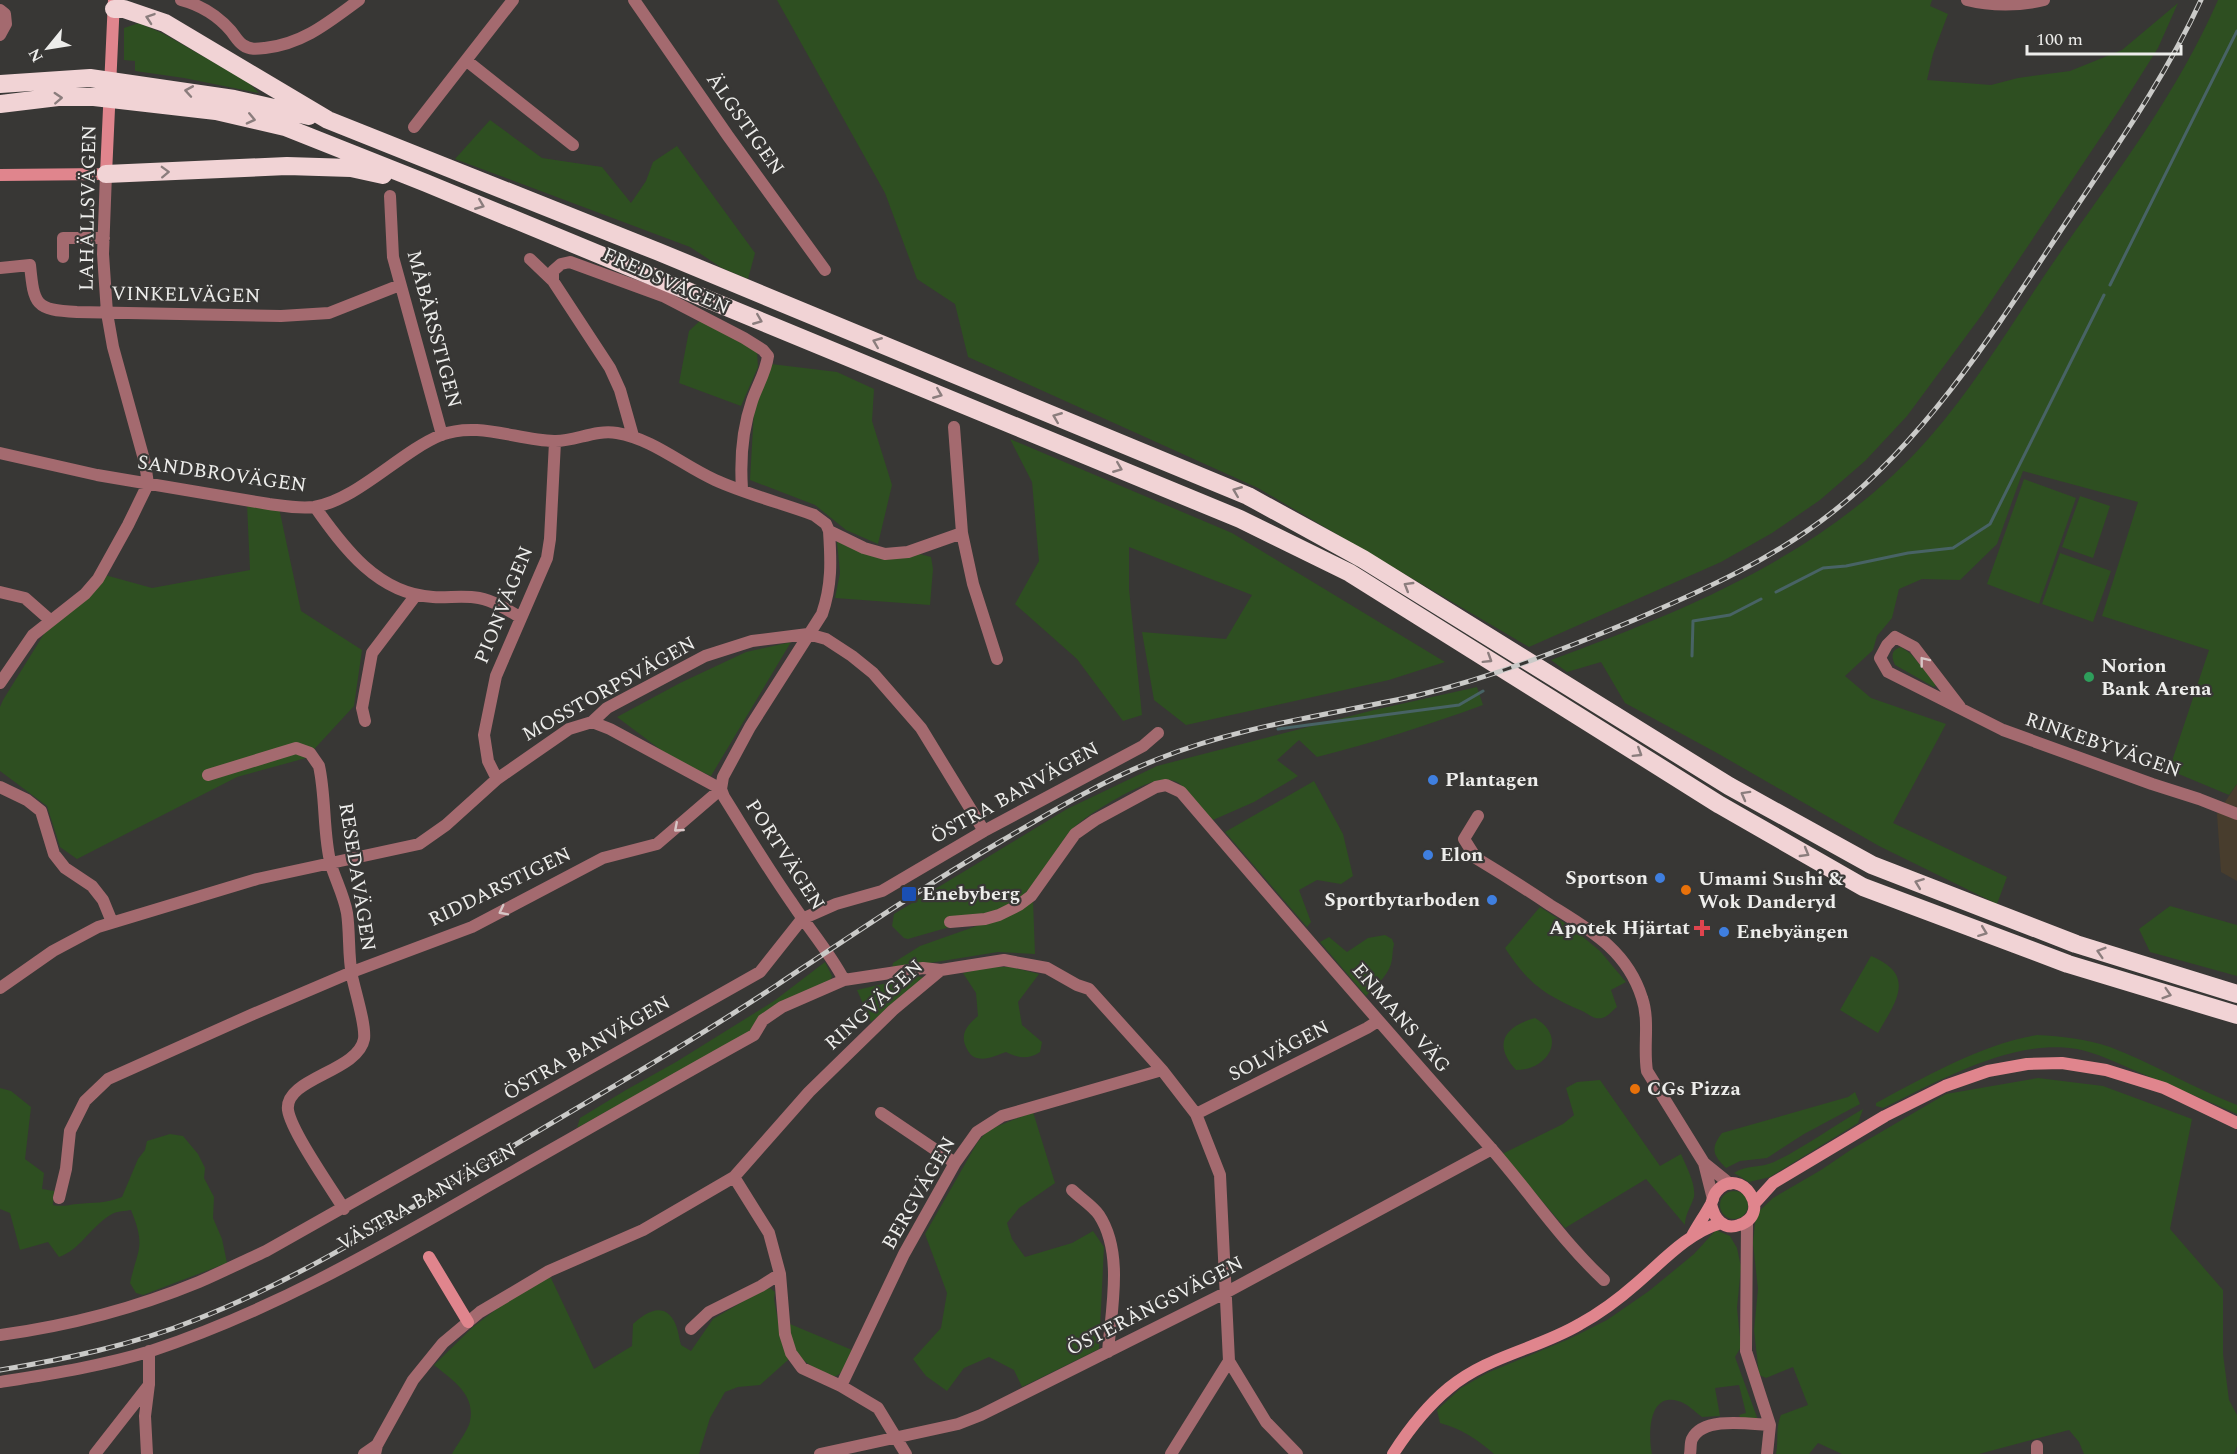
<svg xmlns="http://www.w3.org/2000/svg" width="2237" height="1454" font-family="Spectral,serif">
	<rect width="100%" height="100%" fill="#383735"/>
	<path fill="#483d2d" d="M2237,784V881L2221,872L2217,814Z"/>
	<path fill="#2e4f21" d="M777,0H1932L1930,6L1948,14L1933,54L1927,80L1991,85L2018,78L2070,71L2122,50L2178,3L2158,48L2119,110L1981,316L1907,416L1865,461L1820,500L1772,533L1721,562L1529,647L1258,488L968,357L955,304L917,279L885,193Z
		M2218,0H2237V784L2229,795L2169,770L2209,650L2102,616L2138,502L2023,471L1997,544L1960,580L1922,579L1899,589L1892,618L1877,636L1873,650L1845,676L1871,698L1946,724L1893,823L2007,877L1997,904L1879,846L1717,753L1625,703L1601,662L1567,672L1551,660C1691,608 1828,553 1929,438C1980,380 2019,311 2064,247C2121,167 2178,91 2218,0Z
		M139,23L164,34L248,82L259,93L184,78L135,71V61L124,60V28Z
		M490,120L542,158L602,167L631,203L646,181L653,162L677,146L755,253L748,279L722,268L690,247L455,159Z
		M703,318L757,352L758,367L741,406L679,383L689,331Z
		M771,364L837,372L874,389L872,421L892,485L878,544L846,530L815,505L750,480L754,410Z
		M1010,439L1232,533L1445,662L1389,680L1186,725L1154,700L1142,632L1226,639L1252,595L1129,547V589L1142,715L1123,721L1077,659L1015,604L1039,561L1032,482Z
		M2024,479L2076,498L2039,604L1987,584Z
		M2080,496L2110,506L2093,558L2062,547Z
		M247,504L279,508L301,611L362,650L354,706L306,758L237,777L77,859L60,847L47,806L0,771V707L3,700L47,629L105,575L152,588L250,570Z
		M841,540L874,555L916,553L931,557L933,569L930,605L835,598L840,573L837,542Z
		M2060,553L2111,571L2093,622L2042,604Z
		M791,642L711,776L673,759L617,717L680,683L746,652Z
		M1901,647L1911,654L1933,680L1936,685L1934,687L1895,665C1891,656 1891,650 1901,647Z
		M1477,687L1483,705C1428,725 1373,743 1317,757L1299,740L1277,760L1298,776L1254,802L1213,820L1179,783C1172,779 1165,779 1157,781C1136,785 1079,818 1067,835C1052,855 1041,883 1020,897C987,919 945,928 908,939L904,938L892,926L894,914L1067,809L1157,766L1374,710Z
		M1314,781L1343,834L1353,876L1341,884L1317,880L1299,890L1311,922L1307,927L1225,832Z
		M1033,901L1035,954L998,952L892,969L893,963L920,946L1002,917Z
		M2170,906L2237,925V976L2150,952L2139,929Z
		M1540,907L1571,927L1600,951L1626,982L1611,990L1617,1007C1612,1011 1607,1017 1602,1018C1593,1020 1588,1013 1580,1010C1543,994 1527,982 1505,948Z
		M1385,935L1392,939L1394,944C1392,951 1393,957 1391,964C1387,977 1375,986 1366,996L1320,942L1329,937L1347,952L1368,938Z
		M1871,956C1917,975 1896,1001 1878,1033L1840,1010Z
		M825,962L832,976L829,984L817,994L577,1128L580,1118L626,1090L676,1062L774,1001Z
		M989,967H1011L1039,974L1018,1002L1022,1025L1042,1042L1040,1052C1028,1060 1018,1058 1006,1052C997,1055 986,1061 977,1058C972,1057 969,1053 967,1049C959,1035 967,1025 978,1016L976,993L963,973Z
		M917,976L926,978L871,1022L857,990Z
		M1535,1018C1568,1037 1548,1070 1516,1070C1492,1044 1505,1026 1535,1018Z
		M2037,1035C2061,1036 2087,1039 2110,1047C2153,1063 2193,1088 2237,1105V1114C2204,1099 2170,1086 2136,1071C2117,1063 2097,1053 2077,1049C2013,1038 1939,1081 1883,1108L1876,1106V1103C1927,1076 1980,1045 2037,1035Z
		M2038,1078L2103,1086L2192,1119L2170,1229L2223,1290V1354L2229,1400L2237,1415V1446L2234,1454H2084L2079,1442L2069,1430L1979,1454H1842L1818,1443L1809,1454H1776C1779,1439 1775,1429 1781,1415L1808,1405L1793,1367L1766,1378L1759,1375L1754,1330L1758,1289L1753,1243L1756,1214L1773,1198L1821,1170L1852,1149L1946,1094Z
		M1600,1080L1660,1166L1681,1154C1686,1166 1696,1184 1694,1197C1691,1207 1685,1214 1685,1225L1646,1179L1565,1228L1502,1154L1563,1124L1574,1115L1566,1088L1577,1082Z
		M0,1088L11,1091L31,1107L25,1159L44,1173L42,1189L54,1191L53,1205C62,1207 68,1205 77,1204C95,1202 104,1204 122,1197L138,1159L145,1150L147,1141L170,1134L183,1136L198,1154L205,1168L204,1178L214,1197L213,1218L222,1239L227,1263L143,1295L136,1293L130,1283C138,1248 146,1247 131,1210C126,1211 117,1211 112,1214C92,1225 80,1250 59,1257L48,1242L20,1250L10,1213L0,1209Z
		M1855,1092L1860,1104L1804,1134L1767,1158L1740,1161L1726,1168C1713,1155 1710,1149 1722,1133L1848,1097Z
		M1863,1109L1858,1123L1770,1177L1749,1182L1734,1173C1745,1165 1761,1168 1774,1162C1802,1149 1835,1125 1863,1109Z
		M1033,1112L1055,1183L1019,1208L1007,1223L1012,1239L1025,1257L1072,1243L1093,1231L1104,1247L1099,1349L1022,1387L1014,1370L989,1357L964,1368L947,1391L926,1376L913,1359L941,1328L947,1293L925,1234L977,1143L988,1130Z
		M1720 1205a14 14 0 1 1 28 0a14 14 0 1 1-28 0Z
		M1716,1230L1730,1236L1737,1248L1741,1267L1737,1308L1741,1347L1735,1357L1758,1420L1740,1417L1739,1415L1746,1413L1739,1385L1715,1388L1720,1416L1702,1417C1695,1412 1687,1403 1678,1401C1648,1392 1648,1436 1652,1454H1494C1477,1439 1462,1429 1440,1423L1437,1410L1461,1388L1487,1373L1569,1339L1607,1320L1649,1291L1694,1254Z
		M550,1276L594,1369L632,1346L633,1324C645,1313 663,1301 674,1321C678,1328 679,1338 681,1345L691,1351L713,1319L761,1291L770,1288L775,1292L774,1299L783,1348L789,1359L760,1385L738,1387L725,1392L710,1418L699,1454H452C456,1446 469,1429 470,1421C476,1394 451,1379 434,1365L473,1327L511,1298Z
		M790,1324L852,1350C848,1362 846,1373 833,1377C808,1365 789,1357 790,1324Z"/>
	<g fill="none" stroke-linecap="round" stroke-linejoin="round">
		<path stroke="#486365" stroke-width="3" d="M2110,285L2237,31
			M1776,592L1823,568L1846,566L1908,553L1953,548L1990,524L2104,295
			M1692,656L1693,621L1730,615L1761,599
			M1278,729L1459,705L1483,691"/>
		<path stroke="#a46a6f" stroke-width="12" d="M181,0C200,5 218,16 231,31C235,36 238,42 243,45C250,50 257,49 265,48C303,44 329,22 359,0
			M634,0L728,136L825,270
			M1967,0C1990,6 2021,6 2044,0
			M0,10L5,14L6,24L0,35
			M467,61L573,145
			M414,127L513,0
			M390,196L393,257L442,435
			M63,257V238H104
			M530,259L553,281
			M0,268L30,265C34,305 35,310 77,312L281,316L329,313L400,285
			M954,427L962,533L973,584L997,659
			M633,436L620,390L610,368L553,281V271L561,264L570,262L663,296L744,338L763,350L768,356C766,372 757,386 752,401C742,430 740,459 742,489
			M0,453L97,475L269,504C284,506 299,509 314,507C357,500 400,452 441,435C477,421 517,440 554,441C574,442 595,429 617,433C653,439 682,465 715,480C746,494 781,503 814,515L826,524L829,531L864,548L885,554L908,552L962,533
			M315,507C344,548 378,594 433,597C448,598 464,595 479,598C494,601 508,610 521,618
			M0,592L25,598L50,620
			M0,683L33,635L85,594L98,579L128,525L148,484L145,463L113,347L107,313L103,254L106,174
			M1960,707L1914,647L1895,637L1887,645L1880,658L1888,672L2003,730L2152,784L2199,799L2237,814
			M365,721L362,708L372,653L416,595
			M592,722L610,729L721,789L724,797C746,832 768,869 792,903C809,929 830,953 844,980L923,968L941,970
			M208,775L296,748L310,753L319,766C326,797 323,836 331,865C336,881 344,896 347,913C350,934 348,955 352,976C355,991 366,1025 364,1039C358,1072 284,1078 288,1110C291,1131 331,1188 344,1209
			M497,779L488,761L484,735L496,676L547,558L550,539L555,442
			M0,787L27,800L41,811L54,854L65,868L92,886L103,900L112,922
			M1478,816L1464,839L1476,858C1501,873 1526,889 1550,905C1590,930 1627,950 1642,998C1650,1021 1643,1047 1647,1071L1704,1163L1713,1199
			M950,922L985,919L999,915L1019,905L1031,896L1075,834L1095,820L1156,787L1166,785L1181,792C1282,910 1385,1029 1489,1146C1528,1190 1561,1240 1604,1280
			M0,988L53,951L98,927L257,879L419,844L446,825L497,779L569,729L592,722L607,708L705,656L752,641L808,634L826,639L852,656L873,673L921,728L984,831
			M881,1113L955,1163
			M1196,1114L1367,1028L1378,1021
			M1704,1163L1730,1184
			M734,1177L769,1233L780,1274L785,1334L791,1353L802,1368L841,1386L878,1408L906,1454
			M1072,1190C1080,1198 1093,1206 1099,1215C1124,1253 1111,1310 1108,1352
			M59,1198L66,1169L70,1131L85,1101L108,1079L251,1015L352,972L472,927L603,858L657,844L721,789L723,777L750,727L822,614C832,585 831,561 829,531
			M1747,1222L1746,1351L1770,1425L1767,1454
			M691,1329L709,1312L761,1286L780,1274
			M0,1335C67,1326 136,1308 199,1282C222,1272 244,1261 266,1251L760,972L802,919L836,904L882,891L984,831L1143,746L1158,733
			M0,1382C50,1374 102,1366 151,1351C266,1313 370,1254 474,1194C567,1141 660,1087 754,1035L763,1020L782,1007L844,980
			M841,1386L904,1254L955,1163L977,1132L1002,1116L1162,1070
			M2037,1446V1454
			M95,1454L149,1385
			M147,1454L145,1416L149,1384V1351
			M364,1454L377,1445
			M375,1454L377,1445L413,1380L443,1343L480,1312L549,1271L643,1230L734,1177L809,1092L893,1010L941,970L1004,960L1047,968L1077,985L1089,989L1162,1070L1196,1114L1220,1175L1229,1361L1266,1422L1297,1454
			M820,1454L958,1424L981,1415L1227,1292L1492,1149
			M1171,1454L1229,1361
			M1690,1454C1691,1450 1690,1443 1692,1439C1703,1416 1749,1424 1770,1425"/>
		<path stroke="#e0858d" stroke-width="12" d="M0,175L106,174L114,0
			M1754,1204L1773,1183L1885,1116L1945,1086L1988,1071L2027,1064L2062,1063L2106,1070L2164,1088L2237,1123
			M1692,1236C1698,1225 1705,1215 1711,1204C1713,1200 1713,1195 1717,1191C1741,1164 1774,1214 1739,1225C1723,1231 1714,1218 1711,1204
			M429,1257L468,1322
			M1393,1454C1409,1429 1426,1407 1449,1388C1487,1356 1538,1349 1580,1324C1600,1313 1619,1299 1636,1284C1662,1262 1687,1233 1721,1223"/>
		<path stroke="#f1d3d5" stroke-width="18" d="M114,9H124L165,23L328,120L659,252L1248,496L1363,559L1729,786L1872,865L2076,944L2237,994
			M0,84L90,78L234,99L309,116
			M0,104L58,97H94L216,111L285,127L426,183L1240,519L1350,573L1720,805L1863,887L2068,964L2237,1015
			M106,174L287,166L351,168L383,175"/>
		<g stroke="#cacac8" stroke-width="5">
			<path id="rail" d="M0,1370C66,1359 133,1345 195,1320C308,1276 410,1208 513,1146C602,1093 691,1042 777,985C852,935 926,885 1003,840C1054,810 1104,780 1158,759C1242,725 1331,715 1419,695C1493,677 1564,649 1634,620C1704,590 1775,558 1834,511C1933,432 2000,322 2069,218C2116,147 2165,78 2201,0"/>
		</g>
		<use href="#rail" stroke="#383735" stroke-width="3" stroke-dasharray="9" stroke-linecap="butt"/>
	</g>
	<defs><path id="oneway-chevron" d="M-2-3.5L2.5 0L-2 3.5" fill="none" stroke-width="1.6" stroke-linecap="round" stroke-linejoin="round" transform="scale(1.5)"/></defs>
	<g stroke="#8b7d7d">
		<use href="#oneway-chevron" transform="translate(150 18) rotate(-161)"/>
		<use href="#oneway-chevron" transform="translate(189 91) rotate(-170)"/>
		<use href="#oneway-chevron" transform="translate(58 98) rotate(-3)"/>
		<use href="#oneway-chevron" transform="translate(251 119) rotate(13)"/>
		<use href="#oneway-chevron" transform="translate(165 172) rotate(-2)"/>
		<use href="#oneway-chevron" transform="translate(480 205) rotate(22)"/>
		<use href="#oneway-chevron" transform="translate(758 320) rotate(22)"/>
		<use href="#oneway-chevron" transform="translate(877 342) rotate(-158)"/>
		<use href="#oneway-chevron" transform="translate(938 394) rotate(22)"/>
		<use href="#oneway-chevron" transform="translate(1057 417) rotate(-158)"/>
		<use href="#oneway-chevron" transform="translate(1118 468) rotate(22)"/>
		<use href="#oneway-chevron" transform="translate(1237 491) rotate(-158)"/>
		<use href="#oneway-chevron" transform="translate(1408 586) rotate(-149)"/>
		<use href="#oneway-chevron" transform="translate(1488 659) rotate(32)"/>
		<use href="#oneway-chevron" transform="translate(1638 753) rotate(32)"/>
		<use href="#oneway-chevron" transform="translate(1745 795) rotate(-151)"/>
		<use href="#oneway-chevron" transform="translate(1805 853) rotate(30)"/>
		<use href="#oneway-chevron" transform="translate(1919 883) rotate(-159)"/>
		<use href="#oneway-chevron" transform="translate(1983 932) rotate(21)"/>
		<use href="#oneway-chevron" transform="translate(2101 952) rotate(-163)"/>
		<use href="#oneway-chevron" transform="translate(2167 994) rotate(17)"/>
	</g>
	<g stroke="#d7c6c6">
		<use href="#oneway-chevron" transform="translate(1924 661) rotate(-128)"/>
		<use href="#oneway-chevron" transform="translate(678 828) rotate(139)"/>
		<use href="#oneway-chevron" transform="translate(503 911) rotate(153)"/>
	</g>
	<circle fill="#2e9e5b" stroke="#383735" stroke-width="2" cx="2089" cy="677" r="6"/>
	<g fill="#3f7fe0" stroke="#383735" stroke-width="2">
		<circle cx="1433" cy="780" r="6"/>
		<circle cx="1428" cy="855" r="6"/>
		<circle cx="1660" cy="878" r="6"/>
		<circle cx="1492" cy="900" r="6"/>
		<circle cx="1724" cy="932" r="6"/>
	</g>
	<g fill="#e8710a" stroke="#383735" stroke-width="2">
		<circle cx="1686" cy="890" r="6"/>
		<circle cx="1635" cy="1089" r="6"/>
	</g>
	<rect fill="#1a4fb4" stroke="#383735" stroke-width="2" x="901" y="886" width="16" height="16" rx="3"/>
	<path fill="#e0444e" stroke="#383735" stroke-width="2" d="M1699 919h6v6h6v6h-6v6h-6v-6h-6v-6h6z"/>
	<g text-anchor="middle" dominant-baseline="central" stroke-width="4.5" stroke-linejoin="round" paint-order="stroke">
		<g font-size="20" fill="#ededeb" stroke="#383735">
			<text transform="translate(745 124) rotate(55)">ÄLGSTIGEN</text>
			<text transform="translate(88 208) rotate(-89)">LAHÄLLSVÄGEN</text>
			<text transform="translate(666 281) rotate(24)">FREDSVÄGEN</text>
			<text transform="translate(186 295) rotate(1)">VINKELVÄGEN</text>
			<text transform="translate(434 329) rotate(75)">MÅBÄRSSTIGEN</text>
			<text transform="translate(222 474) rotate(8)">SANDBROVÄGEN</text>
			<text transform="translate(504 605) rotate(-68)">PIONVÄGEN</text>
			<text transform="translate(609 689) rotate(-29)">MOSSTORPSVÄGEN</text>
			<text transform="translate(2103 745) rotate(19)">RINKEBYVÄGEN</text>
			<text transform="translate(1015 793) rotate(-29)">ÖSTRA BANVÄGEN</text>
			<text transform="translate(785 855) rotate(57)">PORTVÄGEN</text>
			<text transform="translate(357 877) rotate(81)">RESEDAVÄGEN</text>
			<text transform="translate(500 887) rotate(-26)">RIDDARSTIGEN</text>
			<text transform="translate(874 1005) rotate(-42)">RINGVÄGEN</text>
			<text transform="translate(1401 1018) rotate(49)">ENMANS VÄG</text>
			<text transform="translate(587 1048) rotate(-30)">ÖSTRA BANVÄGEN</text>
			<text transform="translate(1279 1051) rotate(-27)">SOLVÄGEN</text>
			<text transform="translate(919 1193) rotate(-60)">BERGVÄGEN</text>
			<text transform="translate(427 1197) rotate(-29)">VÄSTRA BANVÄGEN</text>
			<text transform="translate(1155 1306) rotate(-27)">ÖSTERÄNGSVÄGEN</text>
		</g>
		<g font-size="20" font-weight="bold" fill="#ededeb" stroke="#383735" text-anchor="start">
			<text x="2101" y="666">Norion<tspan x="2101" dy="23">Bank Arena</tspan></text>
			<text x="1445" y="780">Plantagen</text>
			<text x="1440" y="855">Elon</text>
			<text x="1648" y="878" text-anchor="end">Sportson</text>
			<text x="1698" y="879">Umami Sushi &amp;<tspan x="1698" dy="23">Wok Danderyd</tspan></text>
			<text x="922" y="894">Enebyberg</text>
			<text x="1480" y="900" text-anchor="end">Sportbytarboden</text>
			<text x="1690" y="928" text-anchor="end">Apotek Hjärtat</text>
			<text x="1736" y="932">Enebyängen</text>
			<text x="1647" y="1089">CGs Pizza</text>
		</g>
	</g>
	<g transform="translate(48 48) rotate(240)" stroke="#383735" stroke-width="4.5" paint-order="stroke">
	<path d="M0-4.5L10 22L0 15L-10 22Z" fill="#ededeb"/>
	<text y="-9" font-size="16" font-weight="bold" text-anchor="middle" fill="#ededeb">N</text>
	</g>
	<path d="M2027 45v9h154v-9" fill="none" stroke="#ededeb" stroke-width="3"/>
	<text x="2036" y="45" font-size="18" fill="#ededeb" stroke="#383735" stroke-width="4.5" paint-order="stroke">100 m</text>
</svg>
